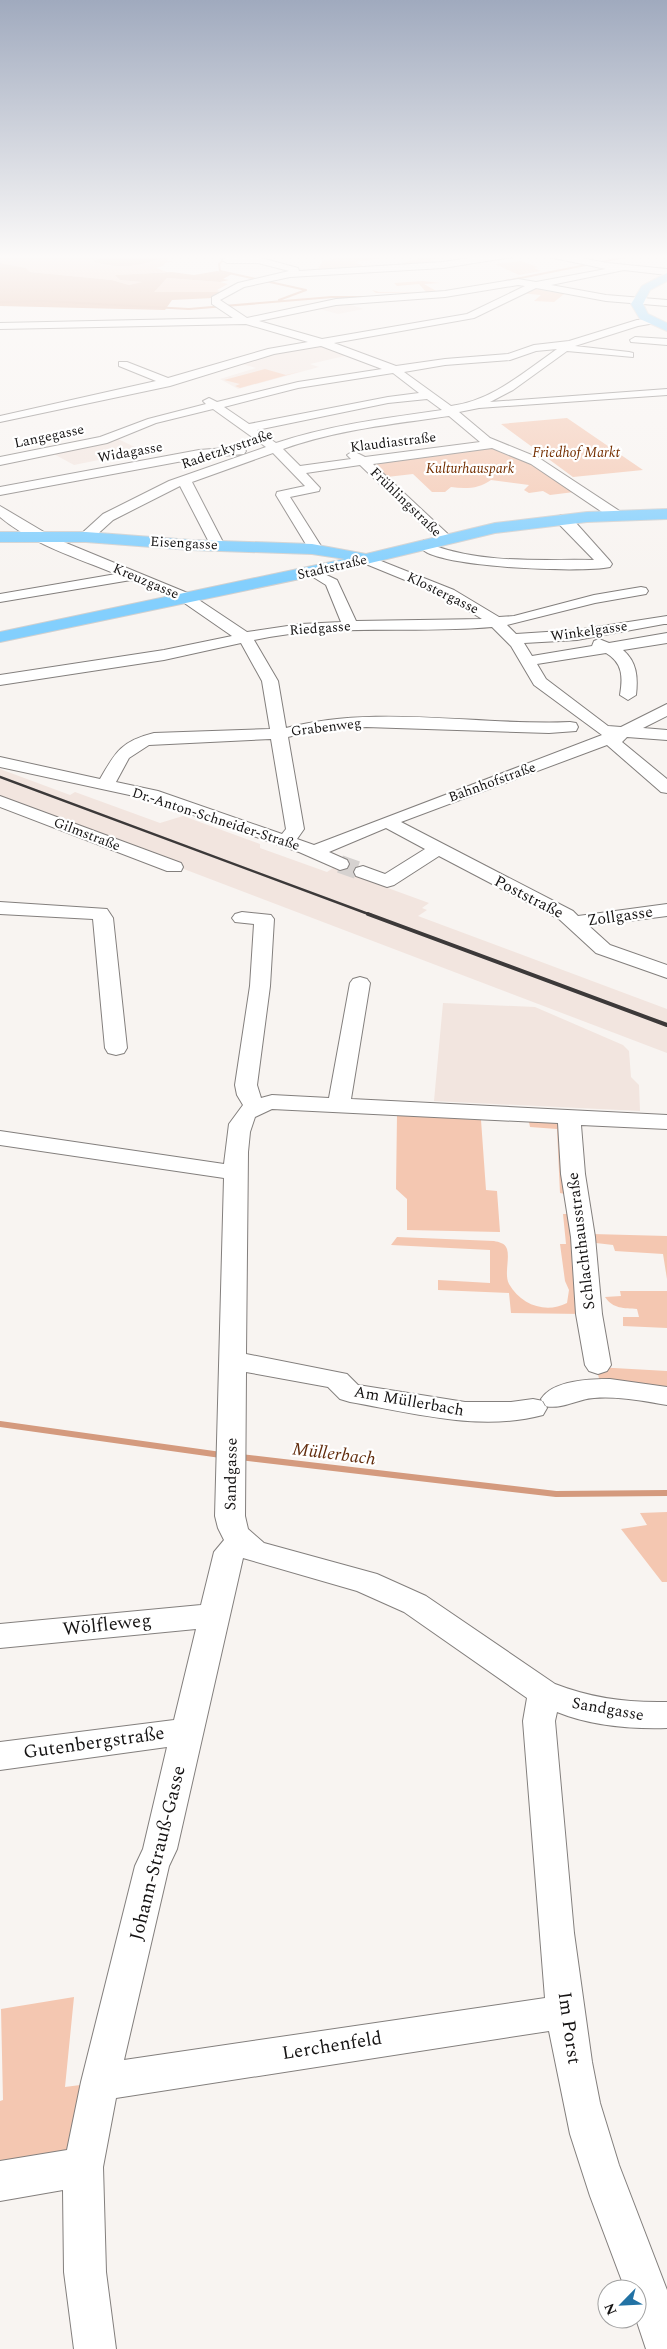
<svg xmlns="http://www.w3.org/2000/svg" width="667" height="2349" font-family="Spectral,serif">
	<rect width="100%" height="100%" fill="#f8f4f1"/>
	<path fill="#f2e5df" d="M345,303L364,309L338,314L316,308Z
		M321,345L349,355L310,364L319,367L238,389L220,379L256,368L239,363L279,352Z
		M116,438L143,451L74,465L52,453Z
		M0,769L70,795L75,792L160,823L183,816L260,844V848L327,872L333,868L429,903L422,908L427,910L418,916L667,1009V1053L0,799Z
		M443,1003L535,1007L623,1045L629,1051L631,1077L639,1085L640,1111L434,1101Z"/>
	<path fill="#f4c7b1" d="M20,254H89L102,256L92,261C109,269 131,265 148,262C154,260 160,256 167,256L168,261H174L165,263L163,266L156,268L167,272L116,275L120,280L144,282L129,285L112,280L30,272L26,268L0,263V258Z
		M347,254H382L385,258L355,262L365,267L405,265L402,263L425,257L488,255L431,259L433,261L416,265L317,271L323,260L333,259Z
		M521,261L538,267L534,268L541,271L519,275L495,264Z
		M167,278L220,282L228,284L217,290L221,291L212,294L153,292Z
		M423,281L440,283L424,284L438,292L376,293L372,290L379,292H426L419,284L397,286L394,283Z
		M535,287L547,288L541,290L558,293L568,291L554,302L534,301L541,295L519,293Z
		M265,369L286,375L302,371L240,388L235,386L240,384L224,380Z
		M567,418L643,470L573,477L501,424Z
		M490,446L532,464L574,492L550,495L543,491L529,493L524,490L529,485L491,480C479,489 465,489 451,487L445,492H432L413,474L387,477L371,462Z
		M397,1115L481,1120L486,1190L497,1191L500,1232L407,1230V1199L396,1189Z
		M529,1122H559L582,1314L511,1313L509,1293L438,1290V1280L490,1283V1250L391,1245L397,1237L494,1241C499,1242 505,1243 507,1249C510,1259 504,1275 509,1284C521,1305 546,1314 567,1303L569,1290L565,1281L560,1244H566L563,1214H567L565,1194L560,1193L557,1129L530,1127Z
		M592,1234L667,1236V1279L663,1254L615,1251L613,1245L596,1243Z
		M620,1291H667V1328L623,1326V1317H639L637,1309C624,1308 613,1309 605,1297L621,1296Z
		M596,1367L667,1371V1393L600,1382Z
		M667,1512V1582H662L621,1529L647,1525L640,1513Z
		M74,1997L65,2087L88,2084L71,2162L0,2172V2101L3,2100L1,2009Z"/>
	<path fill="#dba184" d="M112,254H165C148,268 111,269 92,261Z
		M0,263L26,268L30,272L112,280L129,285L142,282L120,280L115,275L172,272L194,275L217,271L232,274L223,279L229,280L220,282L167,278L154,292H226L213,298L172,300L165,310L0,306Z"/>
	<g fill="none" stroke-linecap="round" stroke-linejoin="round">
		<path stroke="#d49a7e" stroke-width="2" d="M230,254L219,264L220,271L306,290L279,300
			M505,281L641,254
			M0,302L43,301L189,309L332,297H372"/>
		<path stroke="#d49a7e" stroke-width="6" d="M0,1424L221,1455
			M240,1457L556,1494L667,1493"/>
		<path stroke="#d6d2d0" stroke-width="18" stroke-dasharray="18 9" stroke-linecap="butt" d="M340,864L363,872"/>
		<g stroke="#837f7d" stroke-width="2">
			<path id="minor" d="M249,254H258L261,258L298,268L299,271L443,262L497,254H517L512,257L443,268L290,277L244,287L220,300L247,318L336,299L445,291L518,279L536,282L606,269L549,257L545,254H561L607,263L667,269V275L624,270L551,285L606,295L667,300V306L606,301L536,288L474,318L334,343L396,366L445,359L508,354L534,345L569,341L637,320L655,319V323L638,326L575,346L629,352L633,353V357L567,351L513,390L490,402L667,389V395L479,408L459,412L490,438L539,458L621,512L623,515L621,518H611L531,464L492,448L373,464L450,536L452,539L450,542H440L360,465L306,473L320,488L319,491L290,497L321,546L317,552L312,553L305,549L307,546L276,495L277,492L305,486L273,453L192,482L225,546L223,549H213L211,546L180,486L113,520L91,540H81L79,537L81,534L103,514L169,481L266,447L213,409L156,423L107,443L0,465V457L100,437L148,419L206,404L203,401L209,398L217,402L298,382L382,369L321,346L274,354L170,386L0,422V416L156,381L119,366V362H127L168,378L268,349L308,342L246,324L0,329V323L233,318L212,304V297L238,283L289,271L258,263H227L222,260L227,257H251ZM518,285L525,286L467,314L322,339L259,321L336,305L445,297ZM557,349C524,372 492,401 451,406L404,372L445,365L510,360L536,351ZM393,373L419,393L388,397L249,424L224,407L298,388ZM427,399L442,410C386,418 329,425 276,443L257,430L388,403ZM449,416L480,442L365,457L353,451L347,455L351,459L300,466L283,449C336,430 393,424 449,416Z
				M635,337L667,339V345L631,342L630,340Z
				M240,447L244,448L246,451L244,454L199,458L0,495V487L199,450Z
				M0,506L54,538L190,594L247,632L301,624L341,622L326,585L305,572L312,568L337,580L356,621L482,619L444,596L361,562L359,559L366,555L454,590L499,617L514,616L594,595L641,587L646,588L648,591L646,594L595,603L507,625L516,634L577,630L667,616V624H664L577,640L524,643L532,656L592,646L594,641L599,639L609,643L667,633V643L623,650C637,662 638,677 636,695L628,700L620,695C623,677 623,663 606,653L537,664L546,679L608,726L621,727L667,704V716L643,728L667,730V740L627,737L622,742L667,779V793L661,792L607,745L401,822L573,911L578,916L667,904V916L589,926L610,945L667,965V978L596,953L559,919L439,856L394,885L387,887L356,876L354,872L356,868L363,866L385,874L425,849L386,828L329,852L347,860L349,864L347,868L340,870L299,852L148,799L0,767V757L100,779C116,751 122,741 154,733L270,729L262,681L241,643L164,660L0,685V675L164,650L232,636L180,600L131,580L0,602V594L116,574C77,558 32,544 0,517ZM492,627L511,646L534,685L602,735L314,845L297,839L304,829L288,737L312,731L366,727L549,733L576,731L578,727L576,723L570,722C476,726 378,704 286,728L278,681L254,640C332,623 413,634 492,627ZM271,739L286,829L282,834L158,791L116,782L129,758L149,745Z
				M561,515L576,523L610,561L612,564L610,567C584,573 436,568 421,548L424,540H434L435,546C486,564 541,559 594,560L554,519Z
				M0,796L181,863L183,867L181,871H167L0,807Z
				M0,902L107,909L113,918L127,1048L124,1053L116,1055L108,1053L105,1048L93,919L0,914Z
				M242,912L271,915L274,919L270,986L257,1085L261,1098L272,1095L329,1098L350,983L353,979L360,977L367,979L370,983L351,1099L667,1115V1129L581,1125L585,1174L595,1237L602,1314L611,1365L607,1371L598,1374L589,1371L585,1365L576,1314L571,1237L561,1174L558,1123L272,1109L255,1117L250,1132L248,1152L246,1354L347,1374L358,1385L465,1402H511L533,1399L543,1401L547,1408L543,1415C480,1432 413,1413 350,1402L340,1399L328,1387L246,1372L245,1516L248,1529L264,1543L377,1574L426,1596L555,1684C591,1698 628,1703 667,1702V1728C631,1729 591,1726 557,1712L555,1721L574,1933L592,2062L600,2103L619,2165L667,2290V2349H646L636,2319L637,2289H625L590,2196L570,2134L549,2031L116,2098L103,2167L106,2272L116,2349H74L64,2272L63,2190L0,2201V2161L67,2150L81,2082L135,1866L143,1849L167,1747L0,1770V1742L174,1720L196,1629L0,1648V1624L201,1605L214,1552L224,1540L218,1528L215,1516L224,1178L0,1145V1131L224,1164L229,1124L243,1105L237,1095L235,1085L250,986L254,924L235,922L232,918L235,914ZM243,1558L357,1591L404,1612L527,1698L523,1721L545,1998L124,2060L169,1866L177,1849Z
				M610,1379L667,1387V1405C643,1401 618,1396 594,1398C577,1399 562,1410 545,1406L541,1399C553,1380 590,1379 610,1379Z"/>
		</g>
		<g stroke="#d0d0d0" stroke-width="2">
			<path id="major" d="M667,273V281L650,290L643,304L648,314L667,323V331L640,319L631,304L642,286Z
				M667,509V519L587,522L495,533L333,572L0,642V632L345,559L312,554L191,550L86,542H0V532H86L191,540L312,544L366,554L495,523L587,512Z"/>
		</g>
		<use href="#minor" fill="#fff" fill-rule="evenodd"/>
		<use href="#major" fill="#83cffd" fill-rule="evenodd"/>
		<path stroke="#3c3939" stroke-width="2.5" d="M0,777L371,915"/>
		<path stroke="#3c3939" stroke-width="4" d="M368,914L667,1025"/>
	</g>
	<linearGradient id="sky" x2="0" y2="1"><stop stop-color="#a0aabe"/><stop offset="0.44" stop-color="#fcfaf9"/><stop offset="1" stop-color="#fcfaf9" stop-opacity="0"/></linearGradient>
	<rect width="667" height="583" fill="url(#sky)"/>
	<g text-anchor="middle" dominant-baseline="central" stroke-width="4.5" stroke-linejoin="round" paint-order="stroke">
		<g font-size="14" fill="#151313" stroke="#fff">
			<text transform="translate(49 436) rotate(-12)">Langegasse</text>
			<text transform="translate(393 442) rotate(-7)">Klaudiastraße</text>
			<text transform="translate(227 449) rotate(-19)">Radetzkystraße</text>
			<text transform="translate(130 452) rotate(-10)">Widagasse</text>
			<text transform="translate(406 502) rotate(44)">Frühlingstraße</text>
			<text transform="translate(184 543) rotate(3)">Eisengasse</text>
			<text transform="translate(332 567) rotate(-13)">Stadtstraße</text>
			<text transform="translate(146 581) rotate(23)">Kreuzgasse</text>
			<text transform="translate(443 593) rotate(26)">Klostergasse</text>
			<text transform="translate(320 628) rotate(-4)">Riedgasse</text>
			<text transform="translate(589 631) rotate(-8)">Winkelgasse</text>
			<text transform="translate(326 727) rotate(-7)">Grabenweg</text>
			<text transform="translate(492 782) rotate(-20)">Bahnhofstraße</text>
			<text transform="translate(216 819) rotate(18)">Dr.-Anton-Schneider-Straße</text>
			<text transform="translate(87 834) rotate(21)">Gilmstraße</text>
		</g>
		<g font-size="14" font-style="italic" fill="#742f00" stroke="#fff">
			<text x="576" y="452">Friedhof Markt</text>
			<text x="470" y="468">Kulturhauspark</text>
		</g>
		<g font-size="16" fill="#151313" stroke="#fff">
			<text transform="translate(529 897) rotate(27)">Poststraße</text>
			<text transform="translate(620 916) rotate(-8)">Zollgasse</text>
			<text transform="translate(581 1241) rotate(-97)">Schlachthausstraße</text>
			<text transform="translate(409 1401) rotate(10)">Am Müllerbach</text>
			<text transform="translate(231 1474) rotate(-89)">Sandgasse</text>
			<text transform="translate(608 1709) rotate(10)">Sandgasse</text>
		</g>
		<g font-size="18" font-style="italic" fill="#622d0e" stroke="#fff">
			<text transform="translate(334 1454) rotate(7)">Müllerbach</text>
		</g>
		<g font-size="19" fill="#151313" stroke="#fff">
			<text transform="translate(107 1625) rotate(-6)">Wölfleweg</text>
			<text transform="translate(94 1743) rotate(-8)">Gutenbergstraße</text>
			<text transform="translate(158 1853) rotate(-76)">Johann-Strauß-Gasse</text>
			<text transform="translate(569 2028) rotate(82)">Im Porst</text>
			<text transform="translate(332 2046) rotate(-9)">Lerchenfeld</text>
		</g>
	</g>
	<g transform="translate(622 2304) rotate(246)"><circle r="24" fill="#ffffff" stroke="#a1a1a1"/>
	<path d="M0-4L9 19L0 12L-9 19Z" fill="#2272a4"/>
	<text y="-8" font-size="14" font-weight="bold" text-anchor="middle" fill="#151313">N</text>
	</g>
</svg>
